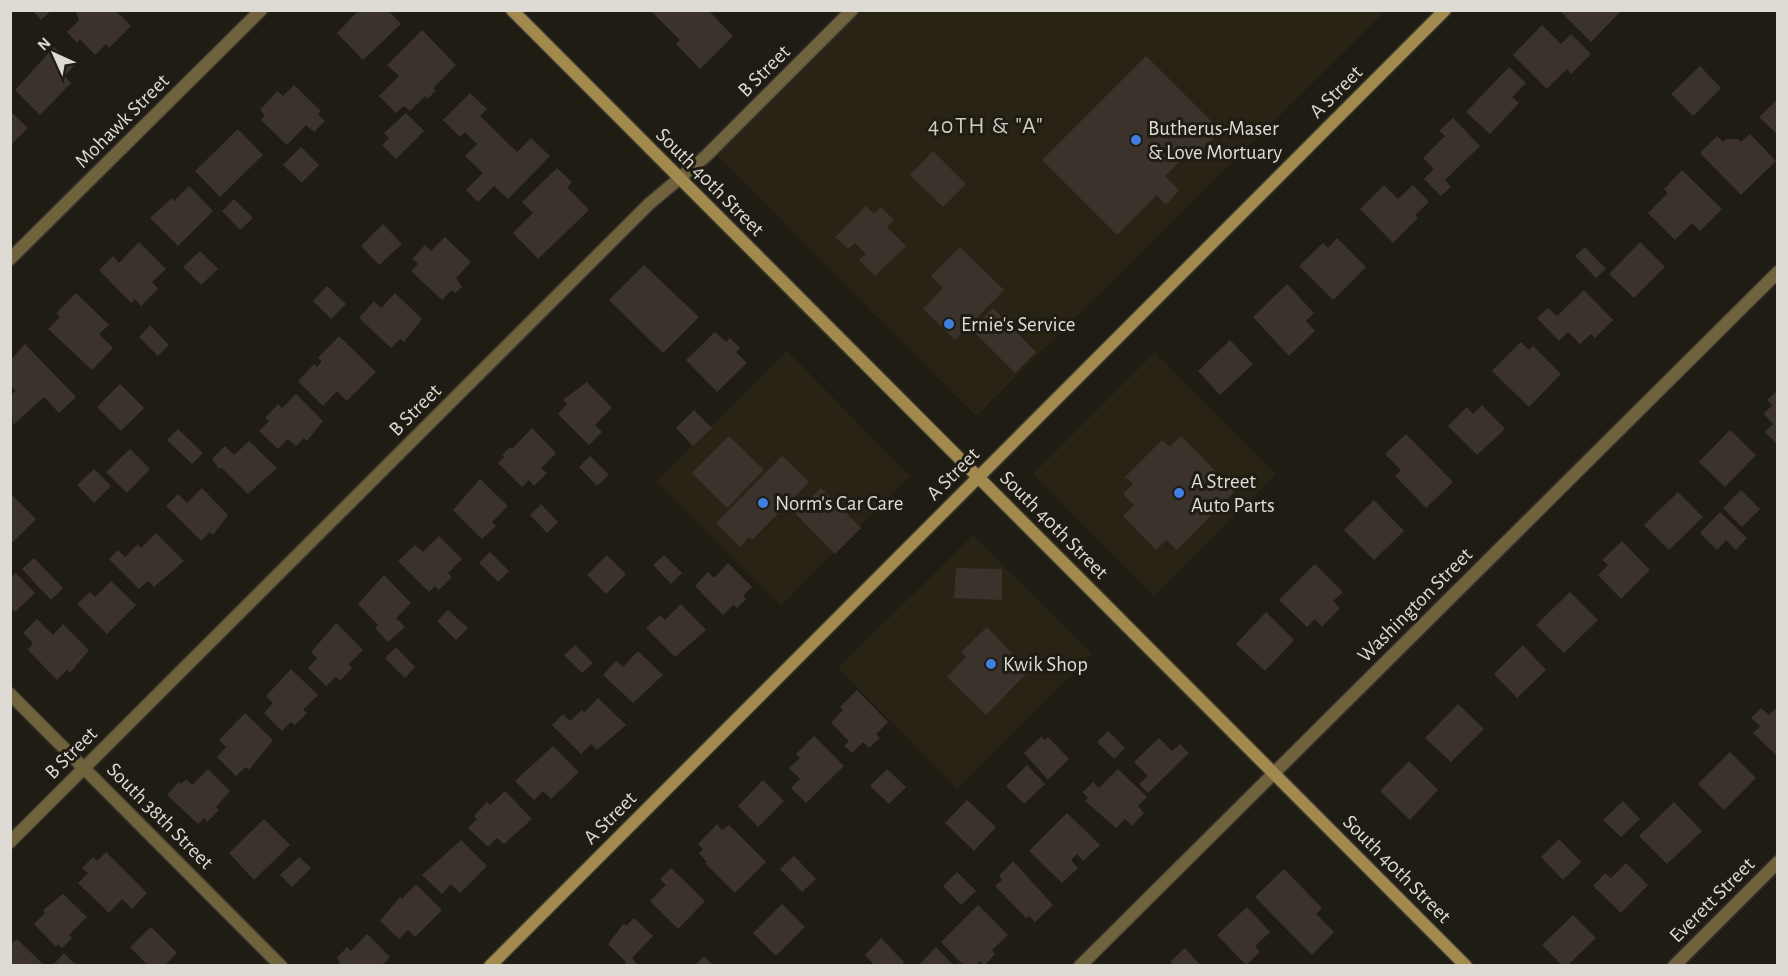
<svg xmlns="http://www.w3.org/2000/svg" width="1788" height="976" font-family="'Alegreya Sans',sans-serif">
	<rect width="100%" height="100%" fill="#1f1c13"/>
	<path fill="#282314" d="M852,11H1385L976,416L712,151Z
		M787,351L910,476L781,606L656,481Z
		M1155,352L1276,474L1154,596L1033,474Z
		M973,535L1092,654L957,789L838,668Z"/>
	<path fill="#3b332b" d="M32,10H52L41,20Z
		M75,10H115L131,26L109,48L106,44L95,55L80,39L77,43L67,32L79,20Z
		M359,10H388L401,24L363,60L337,33Z
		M650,10H711L710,12L733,36L700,69L676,44L680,40Z
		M1559,10H1622L1591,42Z
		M1542,25L1561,44L1571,34L1591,54L1571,74L1567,69L1547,89L1513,55Z
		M422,30L456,65L433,88L436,91L427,99L425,96L410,111L404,106L396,113L379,96L399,76L387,65Z
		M54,47L74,66L64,76L71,83L40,115L15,90Z
		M1146,56L1221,131L1197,154L1192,150L1165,176L1179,190L1166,205L1157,195L1117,235L1042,160Z
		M1700,66L1721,88L1693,116L1671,94Z
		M1509,67L1526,83L1512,97L1519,103L1490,134L1466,112Z
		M294,85L321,111L318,114L325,121L314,132L306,125L287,145L261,120L265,115L260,110L277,91L283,96Z
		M470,93L487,109L480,116L517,152L531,138L550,156L508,199L494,186L478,202L466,190L483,173L465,156L477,144L465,132L460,137L443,120Z
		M1778,99V135L1759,117Z
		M10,111L28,128L10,146Z
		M406,113L424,131L396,159L382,145L389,138L384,133Z
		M1453,118L1480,146L1445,180L1451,187L1441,196L1424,179L1434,169L1423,158L1445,136L1439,131Z
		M238,129L263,155L220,197L195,171Z
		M1750,134L1776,161L1741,195L1700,153L1717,136L1723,142L1726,139H1738L1741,142Z
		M301,147L319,165L302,183L283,165Z
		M933,151L966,184L943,207L910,175Z
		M557,168L572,182L567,187L589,210L538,259L513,233L533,213L522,202Z
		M1682,170L1722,209L1700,231L1692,223L1675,240L1648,213L1668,193L1664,189Z
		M1384,185L1398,199L1413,185L1429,202L1415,215L1418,218L1393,243L1360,209Z
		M189,186L213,211L178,246L150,218L172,198L174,201Z
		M234,199L253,218L240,230L222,211Z
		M866,206L874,214L881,207L894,220L887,227L906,246L875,276L859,260L866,254L855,243L848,249L835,237Z
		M383,224L402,244L379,265L361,246Z
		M445,237L471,262L456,278L462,287L455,293L452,290L442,300L411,271L418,264L412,259L425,245L431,251Z
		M1337,238L1366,267L1333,300L1299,266L1323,243L1328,248Z
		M139,242L166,269L152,282L158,289L141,306L135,299L131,303L99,270L113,256L119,263Z
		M1640,242L1665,267L1634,298L1609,274Z
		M960,247L1004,290L955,340L923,309L943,288L931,276Z
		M1585,247L1606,269L1596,278L1575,256Z
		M200,251L218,269L201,285L183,267Z
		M644,265L699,317L663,353L609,300Z
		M1287,284L1314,313L1306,321L1315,331L1289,356L1253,317Z
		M327,286L346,304L331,319L313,301Z
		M1584,290L1613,320L1595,338L1591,334L1580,344L1568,332L1559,341L1537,318L1548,308L1557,316Z
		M76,293L109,325L99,334L113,348L92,370L48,329L60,317L56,313Z
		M395,293L422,319L404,342L400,339L391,348L359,318L374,301L381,308Z
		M993,308L1036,352L1015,373L972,330Z
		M150,325L169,345L158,356L139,337Z
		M715,332L726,342L730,338L740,348L736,352L747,363L717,392L686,360Z
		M339,336L376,372L347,401L337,391L323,406L298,381L314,364L317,367L322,361L318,358Z
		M1230,340L1253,364L1220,395L1198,371Z
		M1521,342L1529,350L1533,346L1561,374L1529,407L1492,371Z
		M25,344L76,397L59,413L44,397L13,425L10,395L16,391L10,385V361Z
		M587,382L612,408L595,425L602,432L589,445L558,414L567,404L563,400Z
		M120,384L144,408L121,431L97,407Z
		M1778,390V445L1765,432L1773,424L1764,414L1772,405L1767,400Z
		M296,394L323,421L307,441L304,438L296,446L288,439L278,449L259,431L269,421L265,418L278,404L282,408Z
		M1482,405L1505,429L1477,455L1448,426L1467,407L1473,414Z
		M694,410L712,428L693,446L676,428Z
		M532,428L556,453L541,468L547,473L534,486L529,480L522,487L498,463L504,457L502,455L510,447L512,449Z
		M178,429L203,453L192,464L167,440Z
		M1730,430L1756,455L1725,487L1699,462Z
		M1406,434L1453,482L1426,508L1395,476L1401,470L1385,454Z
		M729,436L764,470L727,508L692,473Z
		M1181,436L1235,491L1177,550L1166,540L1156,550L1123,516L1134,505L1123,494L1133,484L1125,477L1162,440L1170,447Z
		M249,441L277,468L248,494L222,468L219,469L212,459L225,446L234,455Z
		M130,449L150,469L127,493L106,472Z
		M590,456L609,475L597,486L579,467Z
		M782,456L809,482L752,540L749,537L740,547L716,523Z
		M94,469L111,486L94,503L77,485Z
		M480,479L508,506L492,522L496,526L482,539L453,510Z
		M202,488L228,515L213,535L210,532L201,541L166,506L178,494L187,503Z
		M821,488L861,528L835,554L795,513Z
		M1741,490L1760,509L1742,527L1723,508Z
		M1678,492L1703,517L1669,550L1644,525Z
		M12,495L36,519L12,543L10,497Z
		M1374,500L1404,531L1374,560L1344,530Z
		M541,504L558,522L547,533L530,515Z
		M1720,512L1747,538L1736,550L1726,540L1717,550L1700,533Z
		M156,533L184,561L154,587L148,581L139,589L109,559L118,550L125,557L138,544L141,548Z
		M439,536L462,559L448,573L452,577L439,590L435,586L429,592L398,561L415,545L423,552Z
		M1622,541L1650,570L1621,599L1598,575L1608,565L1602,560Z
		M490,552L509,571L498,582L479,563Z
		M607,555L626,574L606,594L587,575Z
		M664,555L682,573L671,584L653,565Z
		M34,558L63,588L51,600L22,569Z
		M728,563L752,587L743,596L746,599L737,608L733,605L723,615L695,586L708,572L714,578Z
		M1315,564L1343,592L1333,601L1340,608L1322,627L1315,619L1307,627L1279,600Z
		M956,568L1002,569V600L954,598Z
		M16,573L35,593L15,612L10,607V578Z
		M384,575L411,603L396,618L405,627L388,642L375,628L378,625L358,604Z
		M111,581L136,605L107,634L77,604L90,592L95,597Z
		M1570,592L1598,620L1564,653L1536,625Z
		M681,604L706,630L675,657L646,628L660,615L665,620Z
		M448,610L468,628L456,640L437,621Z
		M1266,612L1294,640L1265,671L1236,644Z
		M37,619L53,635L63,624L89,650L70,673L67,670L57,680L28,650L33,643L23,633Z
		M336,623L363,650L349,664L352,668L340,681L336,677L326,686L308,668L317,658L311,652Z
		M987,627L1029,671L986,715L947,677L966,657L961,652Z
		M575,645L593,663L582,673L564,655Z
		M1523,645L1546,670L1517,698L1494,674Z
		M396,647L415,667L405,678L385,658Z
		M638,651L663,675L633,703L603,675L616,661L623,667Z
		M291,669L318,695L303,710L307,713L295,725L291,722L282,731L264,713L273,703L266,696Z
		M857,690L888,722L876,734L880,738L869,748L863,742L852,753L844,746L849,741L831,723L843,710L840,707Z
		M598,698L626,725L597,750L591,744L581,754L552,725L563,714L570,721L582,710L584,713Z
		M1458,704L1484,729L1451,762L1425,738Z
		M1778,706V757L1753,733L1760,726L1751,718L1761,708L1769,715Z
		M245,713L273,740L249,770L246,767L236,776L217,757L226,747L219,740Z
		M1108,731L1125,748L1114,759L1097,742Z
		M814,736L844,766L806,803L791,788L800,779L789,768L800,758L796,754Z
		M1041,737L1045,740L1048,737L1069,759L1048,780L1024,753Z
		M1159,738L1172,751L1180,744L1189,753L1148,793L1139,784L1148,776L1134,762Z
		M553,746L579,772L551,799L543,791L534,800L515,781Z
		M1730,752L1756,778L1724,810L1698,784Z
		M1409,761L1438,790L1410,820L1380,791Z
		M1027,765L1045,784L1024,804L1006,786Z
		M208,769L230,791L216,807L219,810L207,822L204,818L198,824L167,795L179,782L181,784L186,779L192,785Z
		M887,769L906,787L889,804L870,786Z
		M1118,769L1147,797L1138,806L1144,813L1132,826L1125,819L1116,828L1085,801L1088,798L1083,792L1093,782L1099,788Z
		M763,780L784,801L758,827L738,806Z
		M505,791L532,819L504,844L497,838L488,847L468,828L477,819L474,816L487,802L490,805Z
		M967,800L996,827L974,851L945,823Z
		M1623,801L1640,819L1621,837L1603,820Z
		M1674,802L1702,831L1667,864L1639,836Z
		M1067,813L1100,845L1083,861L1077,854L1071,860L1078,868L1062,883L1029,851Z
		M264,819L290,845L254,880L229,853Z
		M717,824L722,830L729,825L766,862L735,893L705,863L707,862L699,853L703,849L698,844Z
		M1559,839L1581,862L1563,880L1541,857Z
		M461,840L487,866L460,893L451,884L442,894L422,875Z
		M106,852L147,893L132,909L122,899L109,913L78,883L88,873L82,868L93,857L97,861Z
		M794,856L816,879L802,892L780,869Z
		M299,857L311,868L292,887L280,875Z
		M1013,861L1053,905L1035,922L1029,916L1026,918L995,886L1002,880L999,876Z
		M1626,863L1648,885L1621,913L1593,886L1605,873L1611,878Z
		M671,868L705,901L678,929L650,901L666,885L660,879Z
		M1284,869L1322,908L1316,914L1334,932L1312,955L1255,897Z
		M957,872L976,891L961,905L943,886Z
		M416,884L442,910L415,937L408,930L399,939L380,921L400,897L402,899Z
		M63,894L87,917L69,935L72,938L62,948L58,944L56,947L34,924L45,913L43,910Z
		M782,904L805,927L776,956L753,933Z
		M978,905L1008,935L992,950L995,954L984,966L980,961L976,966H964L941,942Z
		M1247,907L1270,932L1255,946L1260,952L1246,965L1217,935Z
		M1573,915L1596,938L1567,966H1563L1542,945Z
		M634,918L653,936L632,958L639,966H623L626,962L608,944L624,923L626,926Z
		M151,927L177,953L164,966H148L130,947Z
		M367,934L390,957L381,966H337L340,962L337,958L347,947L351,951Z
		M881,938L904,962L900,966H875L865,955Z
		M17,939L42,963L40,966H10V945Z
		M936,947L954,966H918Z
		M1185,948L1201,966H1173L1170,962Z
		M64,953L77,966H52Z
		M704,956L714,966H694Z"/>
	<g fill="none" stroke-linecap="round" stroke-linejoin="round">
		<g stroke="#3a372e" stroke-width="15">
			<path id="street" d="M10,259L261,10
				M10,694L281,966
				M10,842L649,204L706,156L852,10
				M1080,966L1778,272
				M1674,966L1778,862"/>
		</g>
		<g stroke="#3a372e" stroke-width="15">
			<path id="secondary" d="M512,10L1466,966
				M490,966L1445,10"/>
		</g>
		<use href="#street" stroke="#71623e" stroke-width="12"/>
		<use href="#secondary" stroke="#a28a4f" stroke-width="12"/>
	</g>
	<g fill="#3f7fe0" stroke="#1f1c13" stroke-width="2">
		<circle cx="1136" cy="140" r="6"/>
		<circle cx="949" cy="324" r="6"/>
		<circle cx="1179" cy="493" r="6"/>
		<circle cx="763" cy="503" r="6"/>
		<circle cx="991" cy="664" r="6"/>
	</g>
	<g text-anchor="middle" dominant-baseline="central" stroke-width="6" stroke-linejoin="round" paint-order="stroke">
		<g font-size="21" fill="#dedbd5" stroke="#1f1c13">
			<text transform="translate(764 71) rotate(-45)">B Street</text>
			<text transform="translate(1336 92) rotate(-45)">A Street</text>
			<text transform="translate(122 121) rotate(-45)">Mohawk Street</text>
			<text transform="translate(710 182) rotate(45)">South 40th Street</text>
			<text transform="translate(415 410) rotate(-45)">B Street</text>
			<text transform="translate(953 474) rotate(-45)">A Street</text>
			<text transform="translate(1054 525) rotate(45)">South 40th Street</text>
			<text transform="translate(1415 605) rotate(-45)">Washington Street</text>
			<text transform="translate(71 753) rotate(-45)">B Street</text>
			<text transform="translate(160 816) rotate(45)">South 38th Street</text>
			<text transform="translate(610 818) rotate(-45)">A Street</text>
			<text transform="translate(1397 869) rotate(45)">South 40th Street</text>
			<text transform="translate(1712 900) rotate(-45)">Everett Street</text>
		</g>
		<g font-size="21" fill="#dedbd5" stroke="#1f1c13" text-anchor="start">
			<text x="1148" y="128">Butherus-Maser<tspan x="1148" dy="24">&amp; Love Mortuary</tspan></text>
			<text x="961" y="324">Ernie's Service</text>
			<text x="1191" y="481">A Street<tspan x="1191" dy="24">Auto Parts</tspan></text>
			<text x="775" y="503">Norm's Car Care</text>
			<text x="1003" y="664">Kwik Shop</text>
		</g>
		<g font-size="24" letter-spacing="1.5" fill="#cfcbbf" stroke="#1f1c13">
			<text x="986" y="126">40TH &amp; "A"</text>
		</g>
	</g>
	<rect width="1788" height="976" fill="none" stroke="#dedbd5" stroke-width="24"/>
	<g transform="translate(54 54) rotate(315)" stroke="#1f1c13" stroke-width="4.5" paint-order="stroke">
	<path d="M0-4.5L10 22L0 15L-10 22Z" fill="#dedbd5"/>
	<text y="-9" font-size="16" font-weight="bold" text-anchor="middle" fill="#dedbd5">N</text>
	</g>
</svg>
